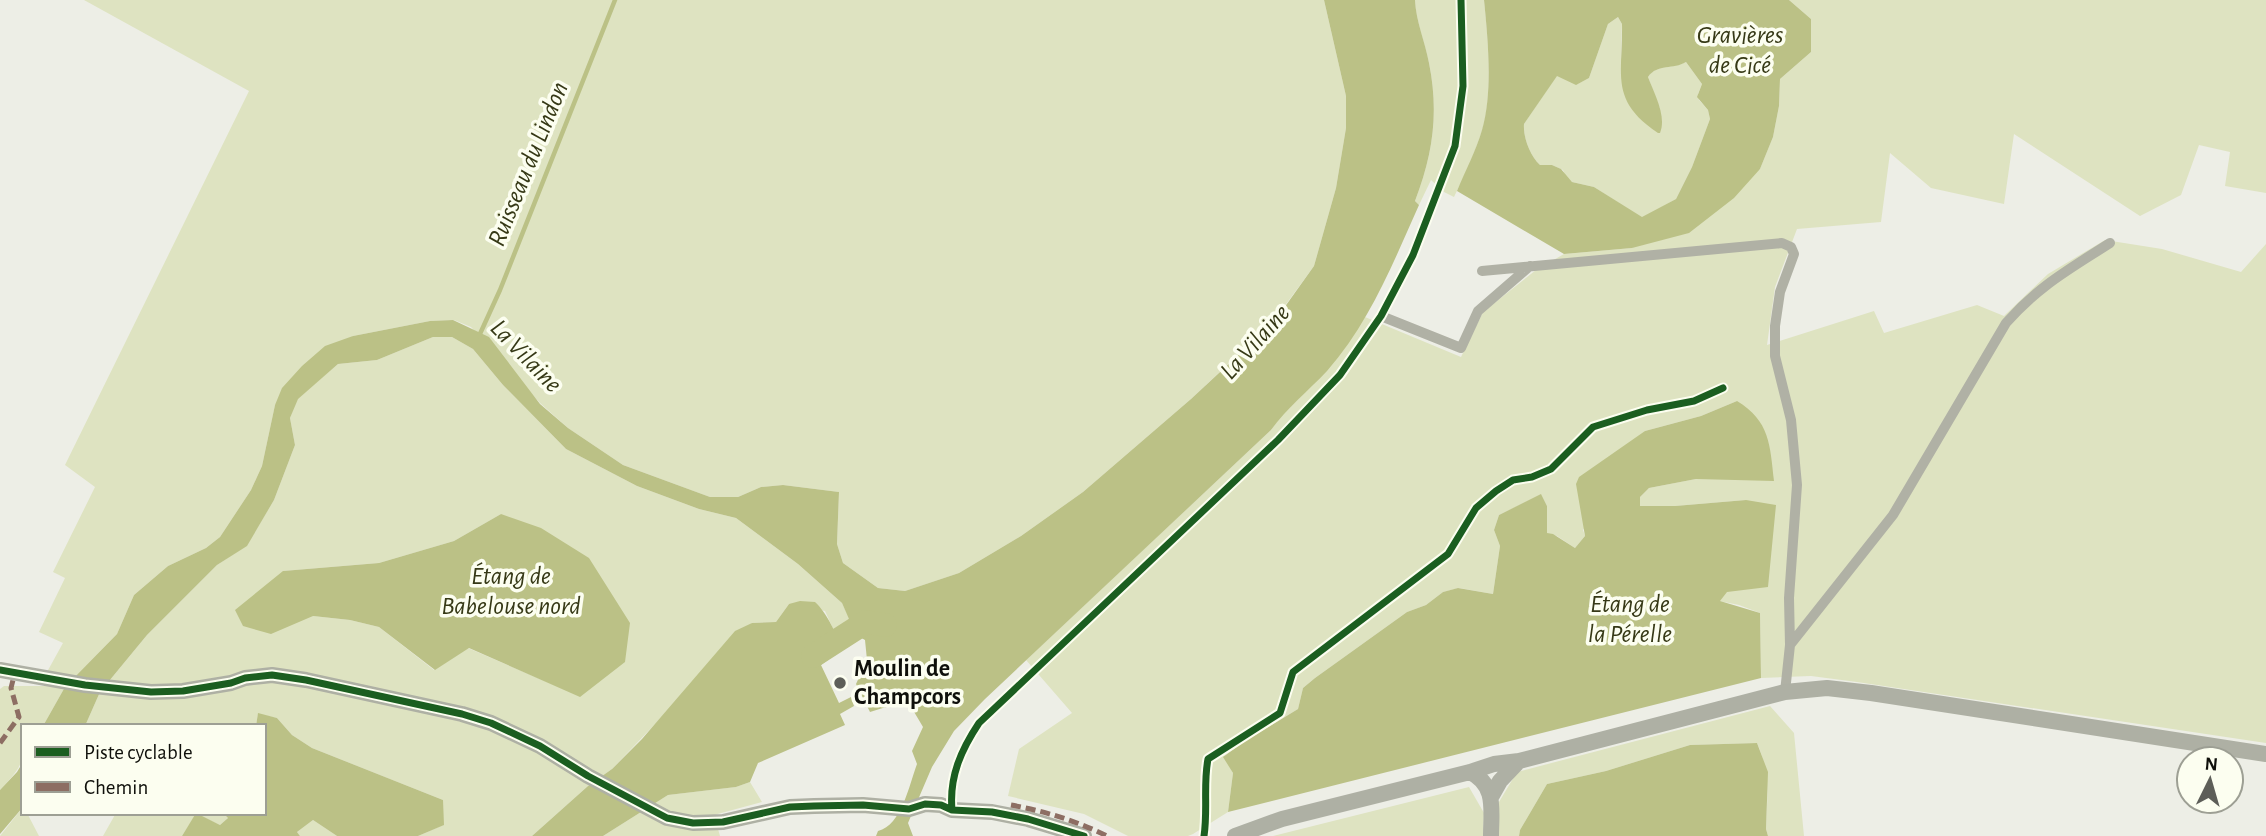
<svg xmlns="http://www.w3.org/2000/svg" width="2266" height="836" font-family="'Alegreya Sans',sans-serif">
	<rect width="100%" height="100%" fill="#edeee6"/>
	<path fill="#dee3c1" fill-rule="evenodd" d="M84,0H1324L1346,96V128L1336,188L1314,266L1273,322L1191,399L1083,492L1021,536L959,573L905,591L878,588L843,563L837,544L839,492L783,485L761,487L738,497H710L623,465L568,428L540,403L471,327L454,320L430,321L353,336L275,405L262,466L251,490L220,537L206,548L168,566L134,595L117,634L65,687L43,726H23C23,763 26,762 0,790V689L4,686H44L47,672L63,643L39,632L65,578L53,572L95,487L65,465L249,91Z
		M1415,0H1484C1488,37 1493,96 1482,131C1475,153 1464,177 1454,197L1444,192L1431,180L1419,205L1415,201C1433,154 1439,113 1429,63C1425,42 1416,22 1415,0Z
		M1789,0H2266V193L2225,186L2230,152L2199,145L2181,195L2140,216L2014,134L2004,204L1931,188L1890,153L1881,222L1797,229L1775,287L1767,345L1874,311L1884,333L1977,305L2004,316L2048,274L2105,240L2162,249L2241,272L2266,244V743L1857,682L1811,676L1761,678L1760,613L1739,605L1719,601L1726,592L1746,500L1675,506L1640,507V497L1649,488L1696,479H1722L1737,401L1701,416L1645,431L1583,530L1585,536L1575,548L1557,536L1547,534V506L1541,495L1499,515L1494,530L1500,546L1493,594L1459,588L1443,592L1426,605L1407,612L1315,678L1303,688L1298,709L1245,741L1224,756L1233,773L1228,812L1193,834L1188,836H1128L1084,814L1008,796L1019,749L1072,713L1026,660L1271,430L1282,415L1327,370L1365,317L1461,357L1483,312L1536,270L1564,254L1632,248L1760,169L1773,137L1779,106L1780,79L1811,52V19Z
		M1618,17L1622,24L1621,58L1660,109L1648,77C1657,64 1672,68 1686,62L1702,84L1698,94L1699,100L1708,110L1710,119L1692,167L1676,199L1642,218L1594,187L1572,182L1566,177L1563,170L1552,165H1540C1530,156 1523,137 1524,124L1557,75L1577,84L1589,78L1608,24Z
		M433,337H452L473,349L503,385L566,449L637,486L699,509L736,518L798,564L842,603L852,624L835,633L825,611L789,604L776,622L752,623L612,769L588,786L532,836H418L443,825V800L312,748L292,735L277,718L258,714L256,726H85L100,692L147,635L217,565L247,545L274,500L295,445L290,418L297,399L338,364L377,360ZM501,514L580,696L468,648L434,670L379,627L350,620L313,616L283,571L379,563L454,541Z
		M1770,706L1794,733L1804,836H1768L1766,829C1767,796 1771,775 1757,743L1690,745L1606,771L1547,784L1520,830L1519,836H1499V802L1517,772Z
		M750,782L762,802L714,815L720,836H603L668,795L736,787Z
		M1469,787L1484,813L1483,836H1273Z
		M23,807V813H27L39,836H0Z
		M116,813H223L228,818L220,825L196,814L182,836H103Z
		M313,820L337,836H300L297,832Z"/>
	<path fill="#bbc186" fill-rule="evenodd" d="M1324,0H1415C1416,22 1425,41 1429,63C1439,113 1433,154 1415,201L1419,205C1393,263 1370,322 1327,371C1308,391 1287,408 1271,430L985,699L954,731L932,767L908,823L913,836H876L878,831C902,825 909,785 917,764L912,751L923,727L910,705L886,707L870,712L856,684L867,660L865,640L856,635L842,603L798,564L736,518L699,509L637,486L566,449L503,385L473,349L452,337H433L377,360L338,364L298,399L290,418L295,445L274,500L247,546L217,565L147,635L100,692L85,726H43L65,687L117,634L134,595L168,566L206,548L220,537L251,490L262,466L275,405L282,388L302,366L325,346L353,336L430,321L453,320L489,337L540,404L568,428L623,465L710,497H738L761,487L783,485L839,492L837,544L843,563L878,588L905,591L959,573L1021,536L1083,492L1191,399L1274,322L1314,266L1336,188L1346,128V96Z
		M1484,0H1789L1811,19V52L1780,79L1779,106L1773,137L1760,169L1734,198L1689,233L1632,248L1564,254L1457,191C1465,171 1476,151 1482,130C1493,92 1488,40 1484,0ZM1618,17L1622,24C1623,75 1609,100 1658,133H1660C1667,116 1654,93 1648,77C1658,63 1673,70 1686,62L1702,84L1697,97L1708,110L1710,119L1692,167L1676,199L1642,217L1594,187L1572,182L1561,169L1552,165H1540C1530,156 1523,137 1524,124L1557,76L1576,85L1589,78L1608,24Z
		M1737,401C1770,421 1770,445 1774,481L1696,479L1649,488L1640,497V506H1675L1746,500L1776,505L1768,587L1727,592L1720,601L1760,613L1761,678L1228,812L1233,773L1223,757L1245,741L1298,709L1303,688L1315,678L1407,612L1426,605L1443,592L1458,588L1493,594L1500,546L1494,530L1499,515L1541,494L1547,506V533L1553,534L1575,548L1585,536L1576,484L1579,477L1645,431L1701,416Z
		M501,514L541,528L589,558L630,623L625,662L580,697L469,648L435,670L379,627L350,620L313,616L271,634L243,626L235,610L283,571L379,563L454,541Z
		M800,601L815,602C826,612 839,636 840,651L821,665L839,703L851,697L854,706L840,714L845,725L758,763L750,782L736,787L668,795L603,836H532L588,786L612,769L642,739L735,631L752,623L776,622L789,604Z
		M258,713L277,718L292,735L312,748L443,800L444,825L418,836H337L313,820L297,832L300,836H182L196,813L220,825L228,818L223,813H264V726H256Z
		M1757,743L1768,772L1766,829L1768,836H1519L1520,830L1547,784L1606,771L1690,745Z
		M23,762V807L0,834V790L17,772Z"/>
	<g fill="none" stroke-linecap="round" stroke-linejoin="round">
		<path stroke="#bbc186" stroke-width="4.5" d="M479,336L500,290L615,0"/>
		<path stroke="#bbc186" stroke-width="24" d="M813,656L866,622L885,625"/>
		<path stroke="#b0b1a5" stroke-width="10" d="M1482,271L1782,243L1791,247L1794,254L1780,292L1775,326V356L1791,420L1797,485L1789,598L1790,645L1785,692
			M1381,316L1461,348L1478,311L1530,266
			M1790,645L1893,515L2006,323C2040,285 2068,270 2110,243"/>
		<path stroke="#aeb0a4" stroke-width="16" d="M0,670L85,685L151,692L183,691L231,683L245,678L272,675L306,680L462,714L491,723L540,746L588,776L667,818L693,823L723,822L790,807L814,806L863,805L909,809L925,804L941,805L952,810L992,812L1028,819L1084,836
			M1470,772C1497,785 1491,811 1491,836
			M1491,797L1500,781L1519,761
			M1235,836L1282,819L1470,772L1494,764L1519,761L1785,692L1827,688L1871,693L2266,754"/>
		<path stroke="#8d6e63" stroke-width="5" stroke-dasharray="10 5" stroke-linecap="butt" d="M0,743L19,717L11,688L15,672
			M1011,805C1044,811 1077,821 1107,836"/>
		<g stroke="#fcfef0" stroke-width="11">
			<path id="cycleway" d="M0,670L85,685L151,692L183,691L231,683L245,678L272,675L306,680L462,714L491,723L540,746L588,776L667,818L693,823L723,822L790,807L814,806L863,805L909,809L925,804L941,805L952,810L992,812L1028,819L1084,836
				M952,810C949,777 961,750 979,723L1278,440L1340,375L1381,316L1413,255L1455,146L1463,86L1461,0
				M1204,836C1208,810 1203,784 1208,759L1280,713L1293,672L1448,554L1476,508L1496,491L1513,480L1532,477L1551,469L1593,427L1647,410L1694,401L1723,388"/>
		</g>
		<use href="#cycleway" stroke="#1b5e20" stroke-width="7"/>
	</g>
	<circle fill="#5d5e58" stroke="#fcfef0" stroke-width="2.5" cx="840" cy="683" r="7"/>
	<g text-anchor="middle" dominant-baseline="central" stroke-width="7" stroke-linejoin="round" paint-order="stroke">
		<g font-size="24" font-weight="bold" fill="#0f100b" stroke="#fcfef0" text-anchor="start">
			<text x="854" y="669">Moulin de<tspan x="854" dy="28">Champcors</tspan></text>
		</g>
		<g font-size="26" font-style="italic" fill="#363916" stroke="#fcfef0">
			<text x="1740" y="35">Gravières<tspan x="1740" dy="30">de Cicé</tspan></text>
			<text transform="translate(528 164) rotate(-68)">Ruisseau du Lindon</text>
			<text transform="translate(1255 342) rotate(-48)">La Vilaine</text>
			<text transform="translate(526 356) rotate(46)">La Vilaine</text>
			<text x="511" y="576">Étang de<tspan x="511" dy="30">Babelouse nord</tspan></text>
			<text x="1630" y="604">Étang de<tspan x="1630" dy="30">la Pérelle</tspan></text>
		</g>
	</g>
	<rect x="21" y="724" width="245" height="91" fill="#fcfef0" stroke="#9d9f94" stroke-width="2"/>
	<rect x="35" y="747" width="35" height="10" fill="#1b5e20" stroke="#9d9f94" stroke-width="2"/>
	<text x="84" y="759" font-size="21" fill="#0f100b">Piste cyclable</text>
	<rect x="35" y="782" width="35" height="10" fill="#8d6e63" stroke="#9d9f94" stroke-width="2"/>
	<text x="84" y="794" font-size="21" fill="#0f100b">Chemin</text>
	<g transform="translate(2210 780) rotate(5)"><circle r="33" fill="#fcfef0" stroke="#9d9f94" stroke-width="2"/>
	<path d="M0-5L12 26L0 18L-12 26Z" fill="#5d5e58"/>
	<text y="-10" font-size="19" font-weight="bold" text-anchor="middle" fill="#0f100b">N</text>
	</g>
</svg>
